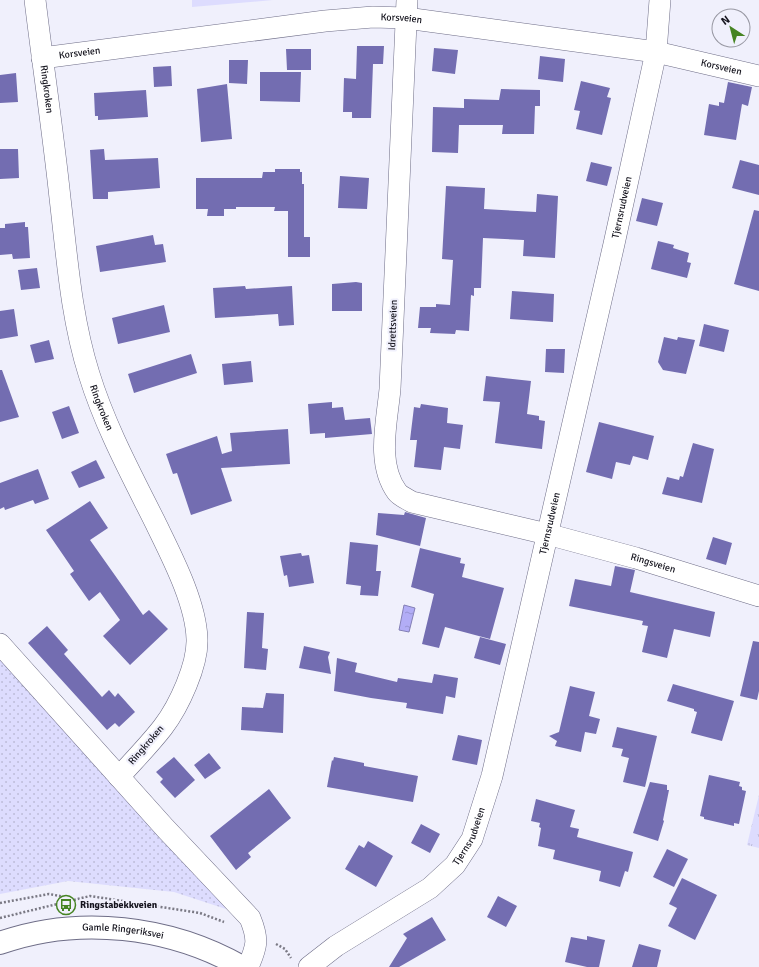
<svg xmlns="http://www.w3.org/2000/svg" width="759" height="967" font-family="Signika,sans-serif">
	<defs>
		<pattern id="grass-tufts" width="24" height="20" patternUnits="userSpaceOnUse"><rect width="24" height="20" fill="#dddcfe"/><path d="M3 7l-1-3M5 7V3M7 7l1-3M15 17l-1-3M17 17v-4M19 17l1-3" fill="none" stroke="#bdbcd9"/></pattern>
		<pattern id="park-dots" width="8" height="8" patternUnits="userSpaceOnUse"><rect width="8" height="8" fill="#dddcfe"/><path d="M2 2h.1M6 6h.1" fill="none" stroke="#bdbcd9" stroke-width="1.8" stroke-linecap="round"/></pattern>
		<pattern id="water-ripples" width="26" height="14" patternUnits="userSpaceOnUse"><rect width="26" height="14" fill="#b2adf6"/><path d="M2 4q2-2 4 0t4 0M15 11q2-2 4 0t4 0" fill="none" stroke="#9894d2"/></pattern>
	</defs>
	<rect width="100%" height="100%" fill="#f0f0fc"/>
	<path fill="url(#grass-tufts)" d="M759,795V848L747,845Z"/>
	<path fill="url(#park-dots)" d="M0,646L130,785L226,909L174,892L68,881L0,894Z"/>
	<path fill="#dddcfe" d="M192,0H273L192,7Z"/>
	<path fill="url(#water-ripples)" stroke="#837fb5" d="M404,605L415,608L409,632L399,630Z"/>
	<path fill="#736db1" d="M357,46H384L383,64H373L371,118H352V112H343L344,78L356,79Z
		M434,48L458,50L455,74L432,71Z
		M286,49H311V70H287Z
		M540,56L565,59L563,82L538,79Z
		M229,60H248L247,84L229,83Z
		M171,66L172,86L154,87L153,67Z
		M260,72H301L300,102L260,101Z
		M16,73L18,102L0,103V75Z
		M581,81L610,88L607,97L611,98L602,135L576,129L580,111L574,110Z
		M728,82L752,87L748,106L742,104L736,140L704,135L709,104L719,106V102L724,103Z
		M227,84L232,139L201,142L197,89Z
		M501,89L540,90V106H535L534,134H502L503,125H459L458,153L432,152L433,107L464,108V99L499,100Z
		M146,90L148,117L98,120V116H95L94,93Z
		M0,149H18L19,178L0,179Z
		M104,149L105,160L158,158L160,188L108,192V199H93L90,150Z
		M740,160L759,165V195L732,188Z
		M591,162L612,167L607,186L586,181Z
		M275,169H300V172H302V184H304V237H310V257H288V211H274L275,207H236V209H224V216H207L208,209H196V178H262L263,172H275Z
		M340,176L369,178L367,209L338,208Z
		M446,186L485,188L484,209L536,212L537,194L558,196L555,258L523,256L524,240L483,238L481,288H474V296L471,295L469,331L456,330L455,334L430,333L431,328H418L420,307H436V304L450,305L453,260L442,259Z
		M642,198L663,203L657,226L636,221Z
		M754,210L759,211V291L734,284Z
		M25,222V227H28L30,258L13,259L12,254L0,255V228H5V224Z
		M153,235L155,245L163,244L166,262L100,272L96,246Z
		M658,241L674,245L673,248L689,253L687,262L691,263L687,278L651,269Z
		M37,268L40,288L21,290L18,270Z
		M356,282L362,283V311H332V284Z
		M245,286L246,289L292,286L294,325L279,326L278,314L215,318L213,288Z
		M512,291L554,294L553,322L510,319Z
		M164,305L170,332L118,344L112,318Z
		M14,309L18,336L0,339V311Z
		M704,324L729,330L724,352L699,346Z
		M664,337L677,340L678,337L695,340L686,374L663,370L658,362Z
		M49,340L54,359L35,363L30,345Z
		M546,349H565L564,373L545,372Z
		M191,354L197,373L134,393L128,374Z
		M251,361L253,382L224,385L222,364Z
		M0,370H2L19,417L0,422Z
		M486,376L531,381L527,414L539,416V420L545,421L542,449L495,443L500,402L483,401Z
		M332,402V408L343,407L345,420L370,418L372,434L325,438V433L310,434L308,404Z
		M421,404L448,408L447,423L463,425L460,449L444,447L441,470L414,467L417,440H410L414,407L420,408Z
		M69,406L79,433L62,439L52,412Z
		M599,422L654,436L648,460L633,456L630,465L616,462L612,479L586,472Z
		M288,429L290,464L221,468L232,501L191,515L177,473L173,474L166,454L217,436L222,454L232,451L230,433Z
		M693,443L714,449L702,503L662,494L667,477L679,480L680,476L683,477Z
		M96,460L105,478L79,488L71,472Z
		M38,469L49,499L35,504L33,500L5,510L4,507L0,509V483Z
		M90,501L108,528L90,540L143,615L149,610L168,629L130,665L103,636L120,620L100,592L89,601L70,574L74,571L46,530Z
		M405,512L426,518L420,546L376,535L378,513L404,515Z
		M713,537L732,543L726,565L706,559Z
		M350,542L378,545L376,571H381L378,596L360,595L361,586L346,584Z
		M420,548L461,558L460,563L465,564L462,577L504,588L490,639L445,627L439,648L422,644L434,594L411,587Z
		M301,553L302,556L309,555L314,583L289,587L287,575L284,576L280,556Z
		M615,566L635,570L630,592L715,612L710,637L674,629L667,658L642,652L648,626L642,625L643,621L569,606L575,579L611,586Z
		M247,612L264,613L262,648L268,649L266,670L244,668Z
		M47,626L68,650L64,654L102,697L109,690L115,697L118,693L135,712L119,727L115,723L107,730L28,643Z
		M480,637L506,644L500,665L474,658Z
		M753,641L759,642V691L757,700L740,696Z
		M304,646L330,652L328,657L331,674L299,668Z
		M337,658L357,663L355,672L397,682L398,678L432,683L434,674L458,678L455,698L446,696L443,714L406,708L407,703L371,698L334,691Z
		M673,684L734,701L722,741L691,733L697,712L694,711V709L667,701Z
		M570,686L595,692L589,716L600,719L596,734L585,732L581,752L555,746L557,741L549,736L559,732Z
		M266,693L284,694L283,733L241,730L242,707L263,708Z
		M617,727L657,736L645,787L623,782L629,758L621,756L623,749L612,747Z
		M458,735L482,740L477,765L452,760Z
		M209,753L221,768L205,779L194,765Z
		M174,757L195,780L175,798L160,782L163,779L156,772Z
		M334,757L364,763V766L418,776L413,802L327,787L332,760L333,761Z
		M709,775L740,782L739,786L742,787V790L746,791L739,824L734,823V826L704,819V817L700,816Z
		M650,782L667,785V790H669L663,820L664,821L658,841L633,833Z
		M269,789L291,818L248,853L251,857L236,870L210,836Z
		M536,799L575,810L570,827L579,829L577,837L633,852L628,872L625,871L620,887L599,881L601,871L553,859L555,850L538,846L541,828L539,827L540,823L531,821Z
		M421,824L440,834L430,853L411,843Z
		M368,841L393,856L376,887L345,869L359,845L364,848Z
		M667,849L688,859L674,887L653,877Z
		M682,878L717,895L695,940L668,926L677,908L669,904Z
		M498,896L517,906L506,927L487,917Z
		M432,917L446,940L399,967H389L407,938L403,934Z
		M587,936L605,940L599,967H587L565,962L571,937L587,940Z
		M639,944L661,950L657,967H632Z"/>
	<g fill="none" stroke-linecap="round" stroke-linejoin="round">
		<g stroke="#6e6d87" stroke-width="22">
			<g id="minor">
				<path id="s1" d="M35,0C43,66 53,132 60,198C67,257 71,317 89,374C105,426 131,474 155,522C171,555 196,602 197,639C198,665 179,706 163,727C150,744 134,760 119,777"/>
				<path id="s2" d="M407,0L390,389C387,422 376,463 397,492C400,496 407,499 412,502L547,534L636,558L759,596"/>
				<path id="s3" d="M42,58L325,21L373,17L406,18L656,52L759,76"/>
				<path d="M0,644L165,828L250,918C259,940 257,946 248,967"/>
				<path id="s4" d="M309,967L336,946L430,888L455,865L472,839L492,776L614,244L656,52L660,0"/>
			</g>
		</g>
		<g stroke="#6e6d87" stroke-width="24">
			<g id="major">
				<path id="s5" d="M0,943C79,915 170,926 242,967"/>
			</g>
		</g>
		<path stroke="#7a7984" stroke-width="2.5" stroke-dasharray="2 2" stroke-linecap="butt" d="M0,903L49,894L60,896L64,904
			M0,918L90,896L200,913L224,922
			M276,944L285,949L291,958"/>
		<use href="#minor" stroke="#fff" stroke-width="21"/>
		<use href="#major" stroke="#fff" stroke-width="22"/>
	</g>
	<defs>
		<g id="bus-ring" transform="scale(1)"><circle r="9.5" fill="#f0f0fc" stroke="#468423" stroke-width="1.5"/><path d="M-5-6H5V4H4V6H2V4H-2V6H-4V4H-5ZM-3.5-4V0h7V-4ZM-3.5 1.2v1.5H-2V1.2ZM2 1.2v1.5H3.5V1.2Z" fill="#468423"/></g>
	</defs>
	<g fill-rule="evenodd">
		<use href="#bus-ring" x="66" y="905"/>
	</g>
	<g text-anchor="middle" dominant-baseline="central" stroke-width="4" stroke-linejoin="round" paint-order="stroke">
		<g font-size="10" fill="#14131d" stroke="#f0f0fc">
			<text stroke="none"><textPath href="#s3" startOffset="362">Korsveien</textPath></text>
			<text stroke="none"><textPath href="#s3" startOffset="38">Korsveien</textPath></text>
			<text stroke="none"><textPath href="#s3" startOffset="686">Korsveien</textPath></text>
			<text stroke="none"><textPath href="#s1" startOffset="90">Ringkroken</textPath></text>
			<text stroke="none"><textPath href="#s4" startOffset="859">Tjernsrudveien</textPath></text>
			<text transform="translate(393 325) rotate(-88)">Idrettsveien</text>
			<text stroke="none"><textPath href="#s1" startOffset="414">Ringkroken</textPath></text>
			<text stroke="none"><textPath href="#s4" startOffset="535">Tjernsrudveien</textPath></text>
			<text stroke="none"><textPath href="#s2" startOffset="762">Ringsveien</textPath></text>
			<text transform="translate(146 745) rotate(-49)">Ringkroken</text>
			<text stroke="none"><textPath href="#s4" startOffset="211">Tjernsrudveien</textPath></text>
			<text stroke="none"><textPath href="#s5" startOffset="125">Gamle Ringeriksvei</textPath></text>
		</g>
		<g font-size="10" font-weight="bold" fill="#14131d" stroke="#f0f0fc" text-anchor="start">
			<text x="80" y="905">Ringstabekkveien</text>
		</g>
	</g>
	<g transform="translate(731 28) rotate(324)"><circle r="19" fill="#f0f0fc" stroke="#9898a3"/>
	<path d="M0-3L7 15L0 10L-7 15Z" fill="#468423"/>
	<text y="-6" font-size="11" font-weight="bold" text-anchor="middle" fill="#14131d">N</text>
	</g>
</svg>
